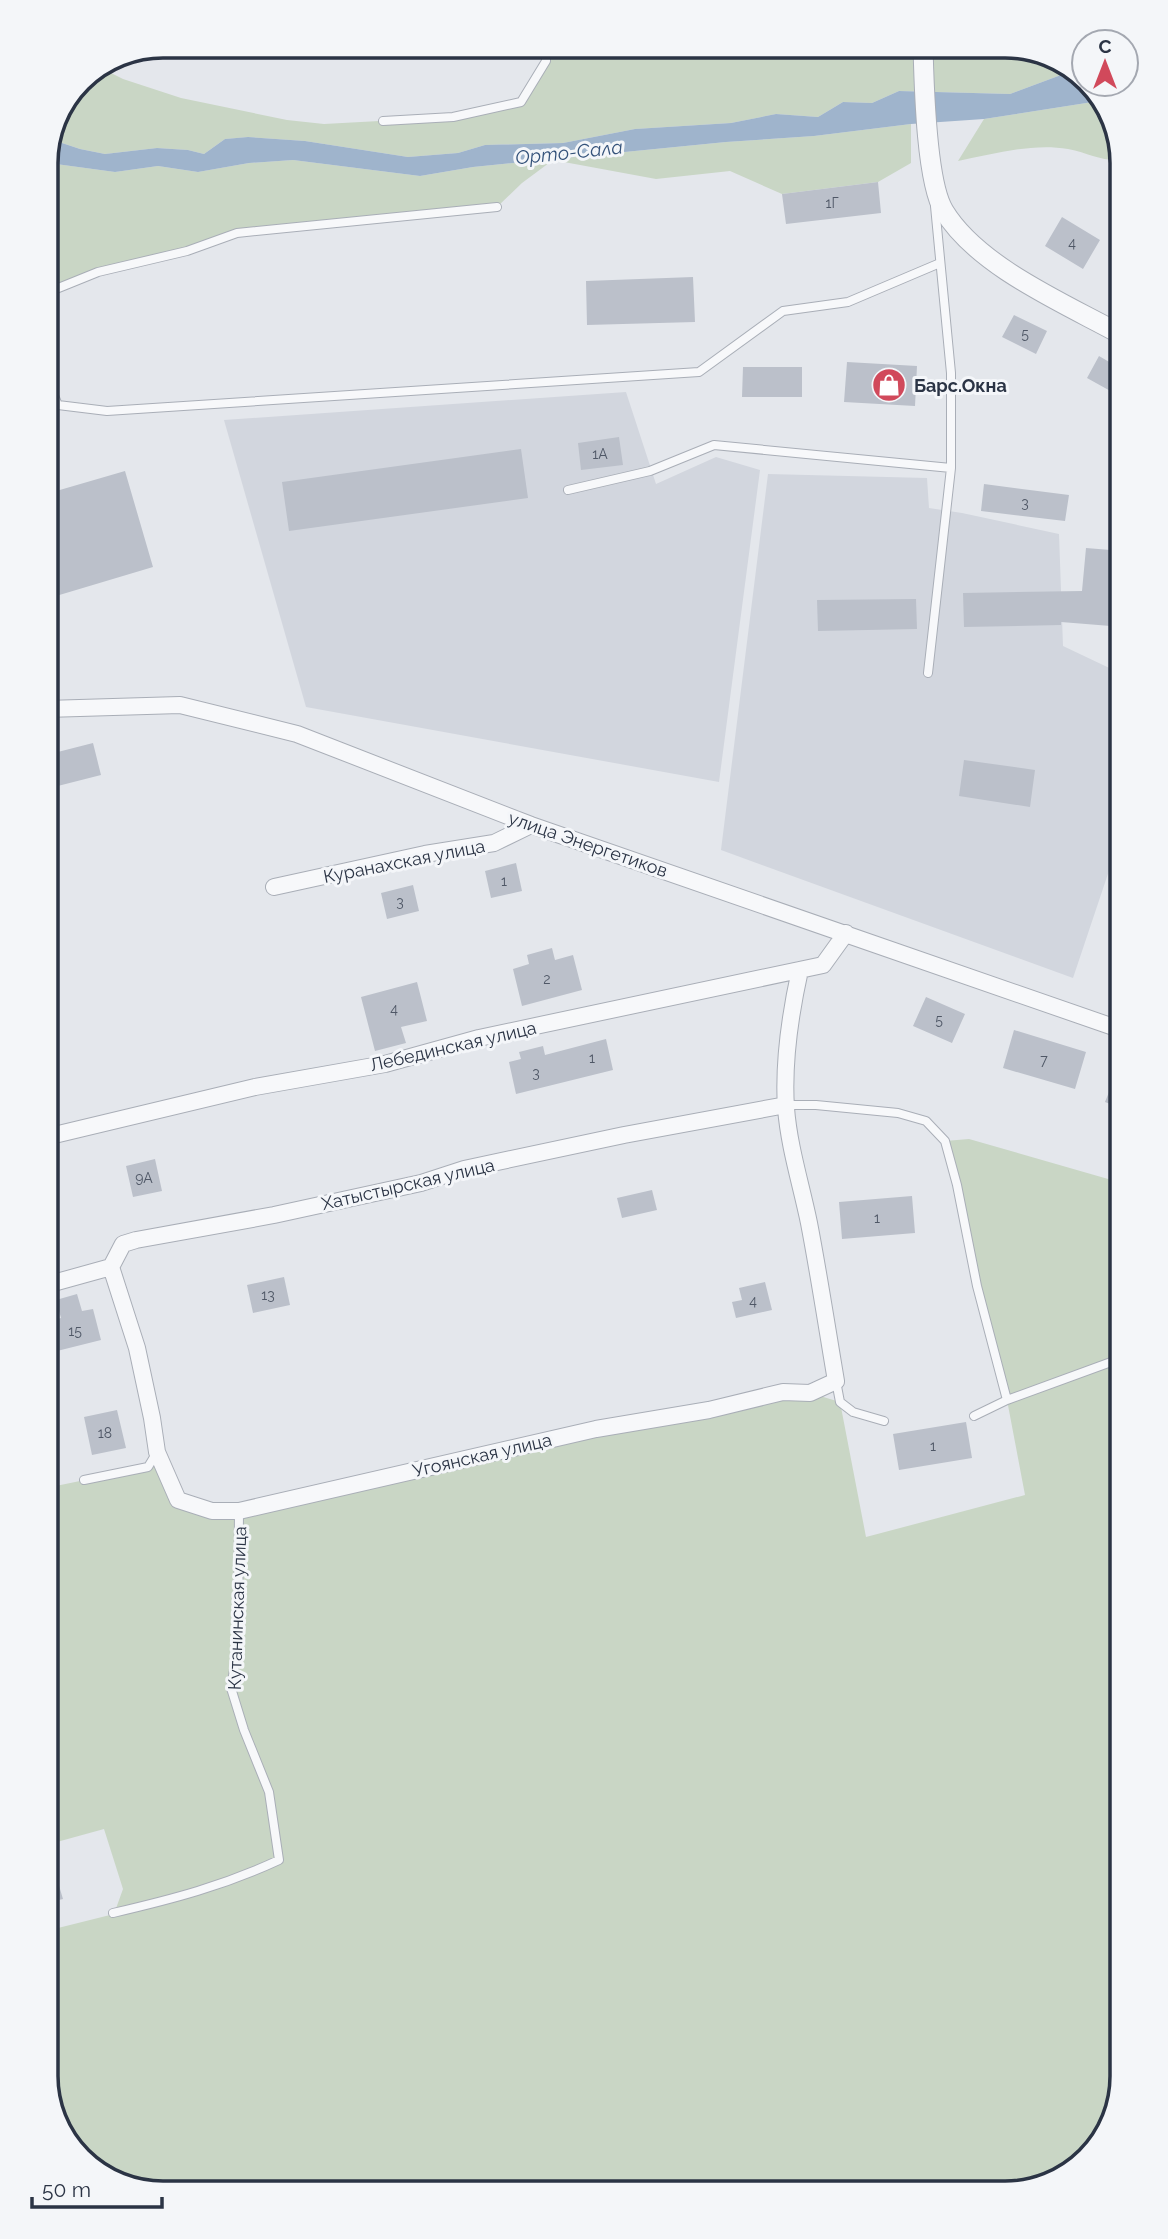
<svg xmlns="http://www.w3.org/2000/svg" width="1168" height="2239" font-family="Raleway,sans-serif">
	<rect width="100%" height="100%" fill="#e4e7ec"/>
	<path fill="#d2d6de" d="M626,392L656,484L716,457L760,470L719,782L306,707L224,420Z
		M768,474L927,478L929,508L962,513L1059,534L1063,646L1122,674V832L1073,978L721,850Z"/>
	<path fill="#c9d6c5" d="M1013,46L1071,66L1078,75H1061L1010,94L899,91L872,103L843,102L818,117L776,114L731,123L635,129L563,143L485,145L458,153L408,157L305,141L248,137L225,139L204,154L188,150L157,148L105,154L80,149L53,140L80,80L99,67L123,79L181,98L287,120L324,124L453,117L521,102L546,61V50Z
		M1099,101L1113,118L1122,160C1099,161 1089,153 1068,149C1031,143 994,154 958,161L984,119Z
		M911,124V163L878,182L782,194L730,171L656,179L553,160L522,183L497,207L237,233L98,272L51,291L46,277V166L56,164L115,172L158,166L198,172L249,163L293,160L420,176L473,167L726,142L814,136Z
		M969,1139L1122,1183V2076L1103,2141L1050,2184L156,2193L97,2173L55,2121L46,2076V1931L114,1914L123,1889L104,1829L46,1845V1488L148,1467L157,1452L179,1500L212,1511L810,1393L840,1402L866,1537L1025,1495L1007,1400L945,1141Z"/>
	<path fill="#9fb4cc" d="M1061,75H1078L1099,101L984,119L911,124L814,136L726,142L473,167L420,176L293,160L249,163L198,172L158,166L115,172L56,164L46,166V156L53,140L80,149L105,154L157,148L188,150L204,154L225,139L248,137L305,141L408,157L458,153L485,145L563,143L635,129L731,123L776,114L818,117L843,102L872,103L899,91L1010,94Z"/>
	<path fill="#bbc0ca" d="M878,182L881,213L786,224L782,194Z
		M1062,217L1100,240L1083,269L1045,246Z
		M693,277L695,322L587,325L586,281Z
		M1014,315L1047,331L1036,354L1002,337Z
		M1099,356L1123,370V398L1087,378Z
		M847,362L917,366L915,406L844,402Z
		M743,367H802V397H742Z
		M619,437L623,465L581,470L578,443Z
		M521,449L528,498L289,531L282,482Z
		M125,471L153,567L46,599V494Z
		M984,484L1069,495L1065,521L981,511Z
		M1086,548L1123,551V627L1061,622V625L964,627L963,593L1082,591Z
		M916,599L917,629L818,631L817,600Z
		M93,743L101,775L46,789V755Z
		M964,760L1035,770L1030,807L959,796Z
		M516,863L522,891L491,898L485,871Z
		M413,885L419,911L387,919L381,893Z
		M552,948L555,960L573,955L582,990L522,1006L513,969L529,964L527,955Z
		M417,982L427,1021L401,1027L406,1043L375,1051L361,997Z
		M926,997L965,1014L952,1043L913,1026Z
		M1014,1030L1086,1052L1075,1089L1003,1068Z
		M606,1039L613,1070L516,1094L509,1062L521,1059L519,1052L543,1046L545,1055Z
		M1122,1060H1123V1109L1105,1102Z
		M155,1159L162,1191L133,1197L126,1166Z
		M652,1190L657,1210L622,1218L617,1198Z
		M912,1196L915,1233L842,1239L839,1202Z
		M284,1277L290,1305L253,1313L247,1285Z
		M765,1282L772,1310L736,1318L732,1302L742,1300L739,1288Z
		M77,1294L82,1311L93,1309L101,1340L57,1351L50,1321L61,1318L56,1300Z
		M117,1410L126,1448L92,1455L84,1417Z
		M966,1422L972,1458L899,1470L893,1434Z
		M57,1879L63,1899L46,1903V1882Z"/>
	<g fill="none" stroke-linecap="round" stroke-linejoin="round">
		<g stroke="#a9aeb7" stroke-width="10">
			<path id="service" d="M383,121L453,117L521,102L546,61V50
				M46,318L51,291L98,272L187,251L237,233L497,207
				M46,377L58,405L107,411L699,372L783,311L848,302L940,263
				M568,490L650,471L714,445L951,468
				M928,673L951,468V373L935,206
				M786,1105H816L898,1113L926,1121L945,1141L957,1185L977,1286L1007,1400L974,1416
				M836,1381L840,1402L853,1412L884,1421
				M1007,1400L1122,1358
				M84,1480L148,1467L157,1452
				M113,1913C173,1899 223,1886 279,1860L269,1792L244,1730L231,1688L238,1645L239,1511"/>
		</g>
		<g stroke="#a9aeb7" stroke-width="18">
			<path id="minor" d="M46,709L180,705L297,734L531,825L1122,1030
				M274,887L425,854L494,843L531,825
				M46,1137L255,1087L385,1064L479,1038L823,965L846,933
				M111,1267L137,1348L152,1418L157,1452L178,1500L212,1511H239L596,1429L709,1410L783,1392L810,1393L836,1381C827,1328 819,1275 809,1223C801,1184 789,1147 786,1108C783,1062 790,1015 800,970
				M46,1285L111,1267L123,1244L136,1240L274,1215L421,1183L464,1169L624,1135L786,1105"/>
		</g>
		<g stroke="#a9aeb7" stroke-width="21">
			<path id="tertiary" d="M923,47C924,83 926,182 944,211C978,267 1066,304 1122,335"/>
		</g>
		<use href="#service" stroke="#f7f8fa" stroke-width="8"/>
		<use href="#minor" stroke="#f7f8fa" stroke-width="16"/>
		<use href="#tertiary" stroke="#f7f8fa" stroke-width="19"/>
	</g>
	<defs>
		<g id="shop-disc" transform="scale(1.75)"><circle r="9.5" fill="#d1495b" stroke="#f4f6f9"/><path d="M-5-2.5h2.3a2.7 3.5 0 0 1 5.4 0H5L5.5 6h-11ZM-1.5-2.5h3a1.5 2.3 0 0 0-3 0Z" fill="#fff"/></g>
	</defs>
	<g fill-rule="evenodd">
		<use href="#shop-disc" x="889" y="385"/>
	</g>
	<g text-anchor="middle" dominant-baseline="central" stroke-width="6" stroke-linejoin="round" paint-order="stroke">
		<g font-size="14" fill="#4f5766">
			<text x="832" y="203">1Г</text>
			<text x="1072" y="243">4</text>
			<text x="1025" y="334">5</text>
			<text x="600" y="454">1А</text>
			<text x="1025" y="503">3</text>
			<text x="504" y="881">1</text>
			<text x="400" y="902">3</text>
			<text x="547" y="979">2</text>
			<text x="394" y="1009">4</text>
			<text x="939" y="1020">5</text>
			<text x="592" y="1058">1</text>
			<text x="1044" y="1060">7</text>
			<text x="536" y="1073">3</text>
			<text x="144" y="1178">9А</text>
			<text x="877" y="1218">1</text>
			<text x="268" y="1295">13</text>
			<text x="753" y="1301">4</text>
			<text x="75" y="1331">15</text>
			<text x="105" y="1433">18</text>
			<text x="933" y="1446">1</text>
		</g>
		<g font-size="18" font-weight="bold" fill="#2b3445" stroke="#f4f6f9" text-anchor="start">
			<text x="914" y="385">Барс.Окна</text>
		</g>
		<g font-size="18" fill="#2b3445" stroke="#f4f6f9">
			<text transform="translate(588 844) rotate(19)">улица Энергетиков</text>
			<text transform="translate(404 861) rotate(-11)">Куранахская улица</text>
			<text transform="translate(453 1046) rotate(-13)">Лебединская улица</text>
			<text transform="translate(408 1184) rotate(-13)">Хатыстырская улица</text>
			<text transform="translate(482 1455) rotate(-13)">Угоянская улица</text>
			<text transform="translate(237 1608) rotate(-88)">Кутанинская улица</text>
		</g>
		<g font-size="19" font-style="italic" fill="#34527a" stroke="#f4f6f9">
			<text transform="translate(569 152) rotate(-6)">Орто-Сала</text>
		</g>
	</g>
	<path d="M0 0H1168V2239H0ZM163 58H1005A105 105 0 0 1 1110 163V2076A105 105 0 0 1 1005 2181H163A105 105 0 0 1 58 2076V163A105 105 0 0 1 163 58Z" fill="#f4f6f9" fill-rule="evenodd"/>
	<path fill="none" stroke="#2b3445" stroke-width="3.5" d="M163 58H1005A105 105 0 0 1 1110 163V2076A105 105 0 0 1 1005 2181H163A105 105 0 0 1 58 2076V163A105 105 0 0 1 163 58Z"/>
	<g transform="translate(1105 63)"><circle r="33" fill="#f4f6f9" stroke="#a4a8b1" stroke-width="2"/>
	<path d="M0-5L12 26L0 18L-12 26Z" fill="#d1495b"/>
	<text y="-10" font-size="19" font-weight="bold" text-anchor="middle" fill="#2b3445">С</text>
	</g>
	<path d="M32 2197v10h130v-10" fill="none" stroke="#2b3445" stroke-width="3.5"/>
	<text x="42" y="2197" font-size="21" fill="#2b3445" stroke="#f4f6f9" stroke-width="5" paint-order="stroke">50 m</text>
</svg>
